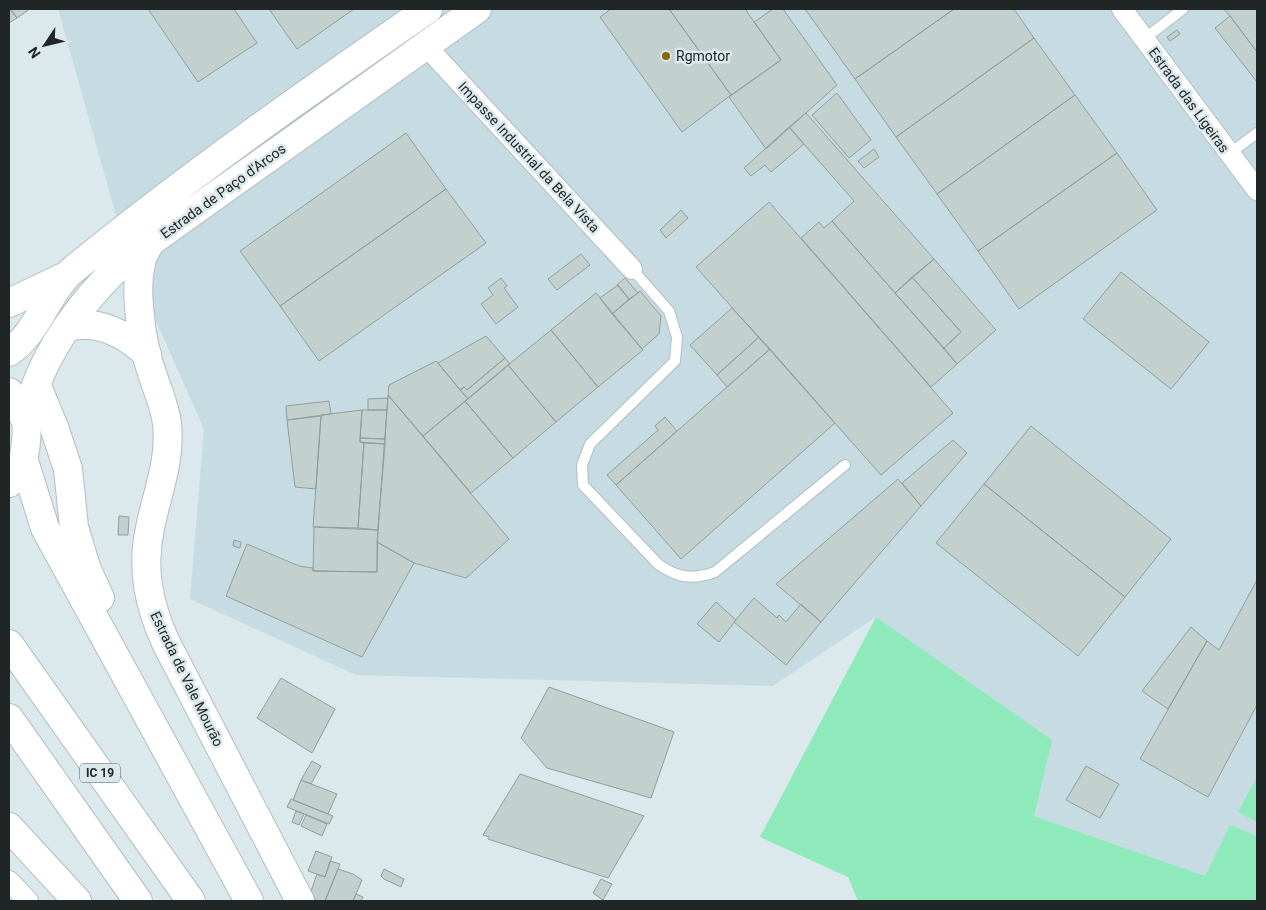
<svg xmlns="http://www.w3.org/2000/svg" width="1266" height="910" font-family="Roboto,sans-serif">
	<rect width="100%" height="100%" fill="#dbe8ec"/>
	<path fill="#c7dce2" d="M58,9H1257V836L1230,826L1205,876L1034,816L876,617L773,686L356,675L190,599L204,429L128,258Z"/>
	<path fill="#8eeabb" d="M876,617L1052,740L1034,816L1205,876L1230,825L1257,836V901H858L848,877L760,837Z
		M1257,777V822L1238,812Z"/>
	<path fill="#c2d0ce" stroke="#919e9c" d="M9,9L17,18L9,23Z
		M11,9H30L17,18Z
		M148,9H234L257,43L198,82Z
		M269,9H354L297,49Z
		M611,9H669L731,95L682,132L600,17Z
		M669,9H745L781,60L731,95Z
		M773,9H783L837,85L766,149L729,97L781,60L754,22Z
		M805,9H954L855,79Z
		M954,9H1014L1034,38L896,137L855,79Z
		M1224,9H1257V52L1230,16Z
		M1230,16L1257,52V82L1215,28Z
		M1177,30L1180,34L1170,41L1167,37Z
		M1034,38L1075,95L937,194L896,137Z
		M837,93L871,140L849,158L812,115Z
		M1075,95L1117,153L978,251L937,194Z
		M806,113L934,259L895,293L832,221L854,201L789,127Z
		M789,127L804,144L771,172L765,165L751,176L744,168Z
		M406,133L446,189L280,306L240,251Z
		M874,149L879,157L864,168L858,161Z
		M1117,153L1157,210L1019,309L978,251Z
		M446,189L486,243L319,361L280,306Z
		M769,202L953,413L881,475L696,267Z
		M681,210L688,218L666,238L660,230Z
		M832,221L957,364L931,387L801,238L819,222L824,228Z
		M581,254L590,265L557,290L548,279Z
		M934,259L996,330L957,364L944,348L961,332L912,277Z
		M1121,272L1209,342L1171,389L1083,319Z
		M912,277L961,332L944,348L895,293Z
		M501,278L507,286L504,288L518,307L496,324L481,304L493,295L488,288Z
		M625,278L638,293L629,299L617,285Z
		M618,285L629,299L612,314L600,298Z
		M640,291L661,316L659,334L642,349L612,314Z
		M596,293L643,350L598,387L551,330Z
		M732,308L759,337L717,375L690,345Z
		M551,330L598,387L556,422L508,365Z
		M486,336L505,358L467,390L464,387L460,390L438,363Z
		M759,337L770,349L727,387L717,375Z
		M770,349L835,423L681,559L616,485Z
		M505,358L510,364L468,399L460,390L464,387L467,390Z
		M436,361L468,399L423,436L388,395L389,385Z
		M508,365L556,422L513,458L465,401Z
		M388,395L509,539L466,578L414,563L377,542Z
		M388,398L387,410H368V399Z
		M329,401L331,414L287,420L286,406Z
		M465,401L513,458L471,493L423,436Z
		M362,410L360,442L364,443L358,528L313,527L321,415Z
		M362,410H387L385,439L360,438Z
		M321,416L316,489L295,487L287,420Z
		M665,417L677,431L616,485L607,475L658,430L655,426Z
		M1031,426L1171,539L1125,597L984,484Z
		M360,438L385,439V444L360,442Z
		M953,440L967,453L921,506L902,483Z
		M364,443L385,444L378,530L358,528Z
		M898,479L921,506L821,622L776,584Z
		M984,484L1125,597L1078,656L936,543Z
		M119,516L129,517L128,535H118Z
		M314,527L378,530L377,572L313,571Z
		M234,540L241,542L240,548L233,546Z
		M377,542L414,563L362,657L226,596L247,544L299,566L313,568V571L377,572Z
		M1257,580V705L1208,797L1140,759L1207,641L1219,650Z
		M754,598L777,618L779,615L786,622L801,604L821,622L786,665L734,622Z
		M716,602L736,620L719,642L697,624Z
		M1191,627L1207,641L1168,709L1142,691Z
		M281,678L335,709L312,753L257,718Z
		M549,687L674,732L651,798L547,768L521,738Z
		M312,761L321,766L311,784L301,780Z
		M1086,766L1119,784L1100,818L1066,800Z
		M520,774L644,816L608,878L488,839L489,837L483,835Z
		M301,780L337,794L328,814L293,800Z
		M291,799L333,816L329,824L287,807Z
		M296,811L304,814L299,825L292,822Z
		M306,815L327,824L322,836L301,826Z
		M316,851L332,857L325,877L308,871Z
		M330,861L340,864L325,901H316L311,891L317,874L325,877Z
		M338,869L353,874L362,880L353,901H325Z
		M384,869L404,879L401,887L384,879L381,876Z
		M601,879L612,884L603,900L593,893Z
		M356,894L363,897L361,901H353Z"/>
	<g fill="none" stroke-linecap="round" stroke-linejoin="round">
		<g stroke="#b1bec2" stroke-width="12">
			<path id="lane" d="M1144,39L1183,9
				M1229,154L1257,133
				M632,269L669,311L677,337L675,361L590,444L582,465L583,485L658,564C677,578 693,580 715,572L845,465"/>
		</g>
		<g stroke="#b1bec2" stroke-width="22">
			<path id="street" d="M1122,9L1257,190
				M426,46L632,269
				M9,881L28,901"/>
		</g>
		<g stroke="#b1bec2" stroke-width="30">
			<path id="secondary" d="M150,243C146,250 142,256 141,264C134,291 142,346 152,373C157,390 165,405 167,424C171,461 157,493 150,528C141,569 149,606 166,643L300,901
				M68,327C97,319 126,334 147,354"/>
		</g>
		<g stroke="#b1bec2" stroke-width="30">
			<path id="primary" d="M9,352C39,332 47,291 74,269C187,177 308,92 428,9
				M9,392L18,404L26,422
				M9,483C34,453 22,436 30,404C44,350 87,294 128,258L477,9"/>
		</g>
		<g stroke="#b1bec2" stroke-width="30">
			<path id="highway" d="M9,303L64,277
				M37,386L54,427L68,469L74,527L87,570L100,598
				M24,461L45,528L249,901
				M9,644L191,901
				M9,718L138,901
				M9,827L77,901"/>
		</g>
		<use href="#lane" stroke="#fff" stroke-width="10"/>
		<use href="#street" stroke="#fff" stroke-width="20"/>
		<use href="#secondary" stroke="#fff" stroke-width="28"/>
		<use href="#primary" stroke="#fff" stroke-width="28"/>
		<use href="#highway" stroke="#fff" stroke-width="28"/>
	</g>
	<circle fill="#8b6404" stroke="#dbe8ec" stroke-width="2" cx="666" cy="56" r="5"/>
	<g text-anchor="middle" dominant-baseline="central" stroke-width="5" stroke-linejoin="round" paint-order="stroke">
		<rect fill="#dbe8ec" stroke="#586061" stroke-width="1" x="80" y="763.5" width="40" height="19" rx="4"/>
		<g font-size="12" font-weight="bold" fill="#202526">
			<text x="100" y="773">IC 19</text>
		</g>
		<g font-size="14" fill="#202526" stroke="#dbe8ec" text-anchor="start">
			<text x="676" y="56">Rgmotor</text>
		</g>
		<g font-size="14" fill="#202526" stroke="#dbe8ec">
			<text transform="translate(1189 100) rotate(54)">Estrada das Ligeiras</text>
			<text transform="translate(529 157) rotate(47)">Impasse Industrial da Bela Vista</text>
			<text transform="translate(223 191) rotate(-36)">Estrada de Paço d'Arcos</text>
			<text transform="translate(187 679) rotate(64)">Estrada de Vale Mourão</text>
		</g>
	</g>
	<rect width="1266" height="910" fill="none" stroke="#202526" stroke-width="20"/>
	<g transform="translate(45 45) rotate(235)" stroke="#dbe8ec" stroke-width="4" paint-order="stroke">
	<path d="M0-4L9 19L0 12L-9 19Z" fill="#202526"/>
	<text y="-8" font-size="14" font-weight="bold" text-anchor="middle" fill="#202526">N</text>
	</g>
</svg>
